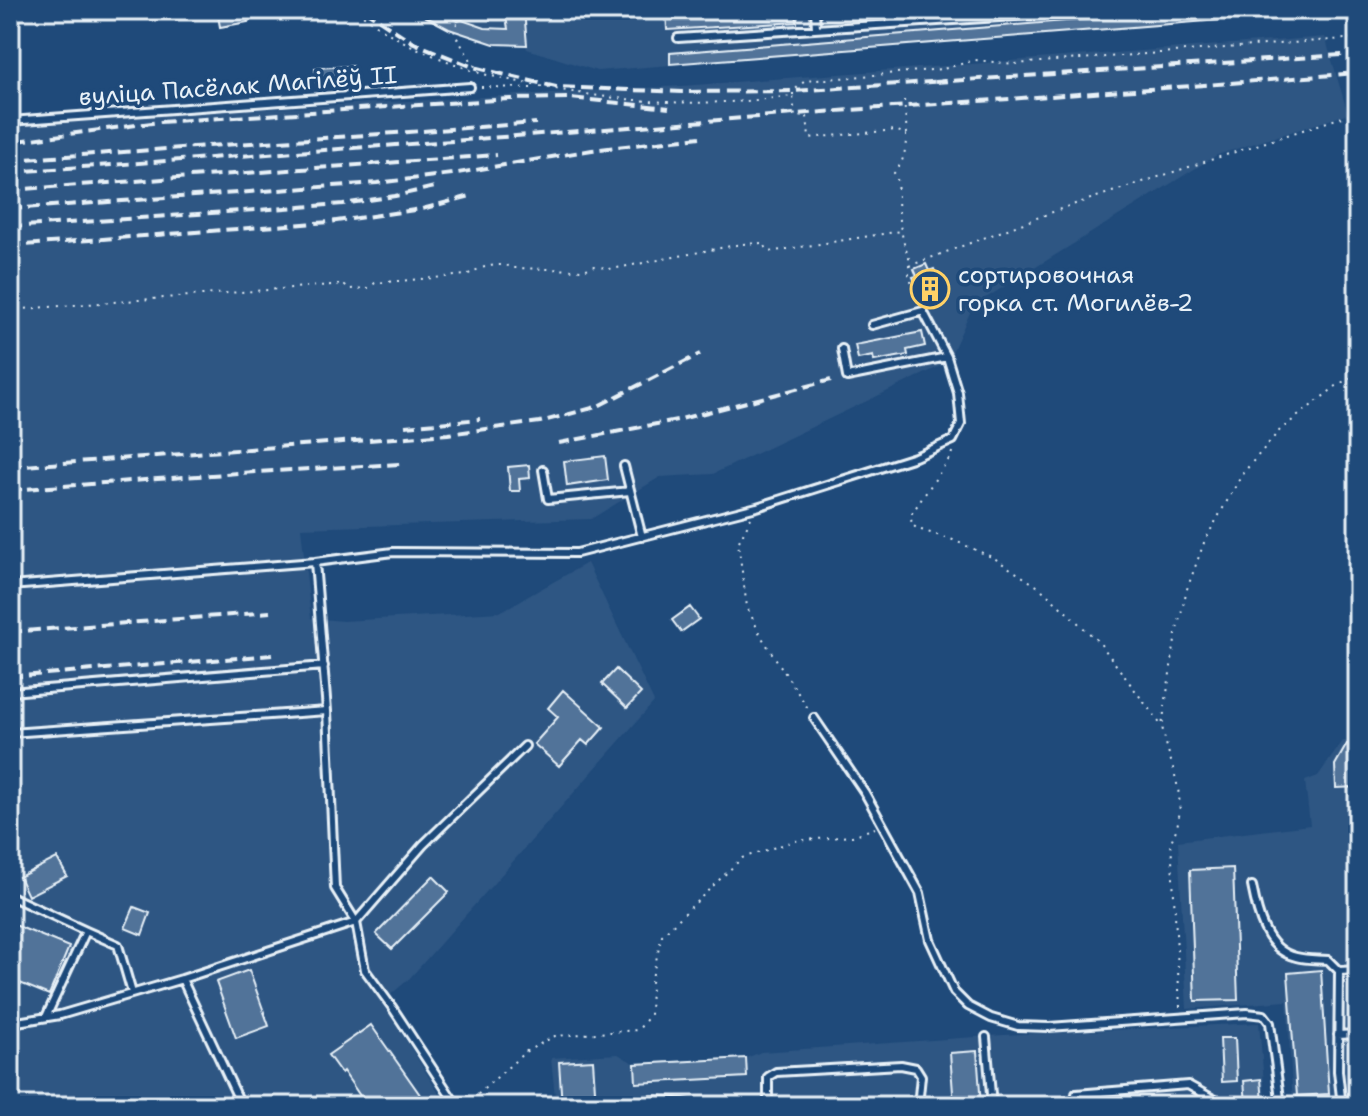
<svg xmlns="http://www.w3.org/2000/svg" width="1368" height="1116" font-family="'Shantell Sans',sans-serif">
	<rect width="100%" height="100%" fill="#1f4a7a"/>
	<filter id="ink" filterUnits="userSpaceOnUse"><feTurbulence type="fractalNoise" baseFrequency=".0125" numOctaves="2"/><feDisplacementMap in="SourceGraphic" scale="16" xChannelSelector="R" yChannelSelector="G"/><feConvolveMatrix kernelMatrix="1 2 1 2 8 2 1 2 1" color-interpolation-filters="sRGB"/></filter>
	<g filter="url(#ink)">
		<path fill="#2e5683" d="M413,10H1355L597,71L527,49L526,45L494,44L448,29Z
			M1325,37L1348,114L1217,155L973,306L947,363L713,474L660,477L591,519L301,528L311,618L343,621L500,612L587,563L654,702L409,979L382,1002L447,1106H10V123L682,86Z
			M1343,741H1358V1106H1293L1287,1001L1187,1009L1178,841L1310,825L1305,781L1318,776Z
			M1259,1023L1266,1106H556L551,1058L618,1054L635,1064L746,1058L761,1052L1004,1035Z"/>
		<path fill="#517399" stroke="#e8f1f8" stroke-width="2" d="M217,10H246L248,22L220,27Z
			M413,10H439L458,21L462,20L485,28L508,29L505,10H524L527,45L494,44L449,29Z
			M666,10H796L797,22L667,30Z
			M1200,10H1257V17L670,64V53Z
			M352,66V80L316,82L315,68Z
			M926,264L929,271L934,269L947,300L928,308L924,305L913,277L917,276L914,269Z
			M922,332L925,346L907,350L908,355L874,361L873,356L858,359L855,345Z
			M605,456L608,480L567,486L564,461Z
			M529,465L530,478L519,479L520,491H510L508,467Z
			M690,607L699,619L681,632L672,620Z
			M616,669L641,693L627,708L602,684Z
			M563,690L604,727L588,745L582,740L559,766L534,744L558,717L548,708Z
			M1358,743V787L1336,788L1335,765L1347,744Z
			M57,858L67,876L28,896L19,877Z
			M1233,868L1238,1000L1195,1001L1190,870Z
			M433,876L449,892L392,949L376,934Z
			M134,907L150,913L142,935L125,928Z
			M10,923L69,947L49,995L20,983L10,1007Z
			M249,970L269,1026L236,1038L216,982Z
			M1321,970L1329,1094L1297,1096L1288,973Z
			M371,1025L428,1106H367L343,1071L341,1073L328,1055Z
			M1220,1038H1235L1237,1081L1222,1082Z
			M977,1051L981,1106H954L950,1053Z
			M746,1058L747,1077L636,1083L635,1064Z
			M593,1060L596,1106H562L559,1062Z
			M1261,1079L1263,1102L1246,1103L1244,1081Z"/>
		<g fill="none" stroke-linecap="round" stroke-linejoin="round">
			<g stroke="#e8f1f8" stroke-width="12">
				<path id="service" d="M815,10L816,28
					M459,15L461,10
					M678,38L1106,10
					M10,121L470,87
					M842,349L847,377L947,357
					M624,466L642,537
					M543,470L548,499L630,491
					M315,562L327,711L335,888L356,922L365,970L392,1007L457,1106
					M10,586L315,562L393,552L577,553L757,507L915,457L953,440L961,424L958,393L947,357L923,311L872,325
					M10,692L324,666
					M814,718L865,793L920,893L930,940L954,992L968,1006L991,1018L1018,1026L1049,1027L1247,1013L1264,1015L1270,1023L1281,1106
					M10,733L327,711
					M1252,886C1257,912 1265,950 1296,957C1307,960 1318,959 1328,960L1339,971L1358,970
					M10,896L86,931L46,1017
					M86,931L118,945L132,993
					M1339,971L1338,1071L1342,1106
					M182,979L237,1096L240,1106
					M10,1019L17,1022L60,1015L182,979L356,922L423,845L525,746
					M1338,1035L1358,1034
					M986,1037L992,1106
					M624,1106C643,1095 682,1103 703,1106
					M768,1106V1077L776,1072L901,1065L916,1068L921,1076L918,1106
					M1075,1106L1076,1094L1188,1085L1226,1106"/>
			</g>
			<path stroke="#e8f1f8" stroke-width="2" stroke-dasharray="2 6" stroke-linecap="butt" d="M357,10C394,42 431,55 476,72
				M457,23L454,33L479,73C559,92 642,106 725,102C747,102 770,98 793,96L795,117L807,116L809,138L896,130L906,135C906,150 904,162 894,173L897,177L899,221L905,248L909,256V276L919,303
				M481,87L535,88
				M793,95V91L805,81L943,69L975,60L1014,64L1358,38
				M904,100L907,134
				M909,266L1066,207L1358,112
				M10,310L344,284L349,289L369,288L375,283L467,275C479,267 501,261 513,268L583,270L595,266L612,269L741,244L763,243L769,252L901,231
				M952,452L951,456L912,513L911,524L918,529L953,540L994,558L1040,588L1099,642L1161,725
				M751,518L738,543L747,607L761,636L809,710
				M1180,1007L1171,841C1192,802 1169,766 1162,726L1176,634L1187,589L1205,540L1243,473L1280,430L1339,384L1358,374
				M466,1105L525,1052L555,1036L638,1030L650,1015L651,982L662,935L742,858L794,841L852,836L875,828"/>
			<use href="#service" stroke="#1f4a7a" stroke-width="6"/>
			<path stroke="#e8f1f8" stroke-width="4" stroke-dasharray="12 6" stroke-linecap="butt" d="M364,10L414,43L473,67L556,87L682,92L793,91L945,81
				M935,82L1358,54
				M17,141L159,122L510,99L570,98L669,108
				M10,160L536,123
				M10,172L439,142L795,114L1192,86L1358,73
				M10,190L497,155
				M10,209L377,183L452,174L592,150L700,137
				M10,227L343,204L395,196L439,186
				M10,246L329,222L422,209L474,195
				M405,426L480,419
				M559,443L677,420L831,380
				M10,467L448,434L540,422L596,407L700,354
				M10,490L238,473L401,464
				M10,632L270,612
				M10,677L272,655"/>
		</g>
	</g>
	<defs>
		<g id="building-ring" transform="scale(2)"><circle r="9.5" fill="#1f4a7a" stroke="#ffd166" stroke-width="1.5"/><path d="M-4-6H4V6H1V3H-1V6H-4ZM-2.5-4.3h1.7v1.8h-1.7ZM.8-4.3h1.7v1.8H.8ZM-2.5-1h1.7V.8h-1.7ZM.8-1h1.7V.8H.8Z" fill="#ffd166"/></g>
	</defs>
	<g fill-rule="evenodd">
		<use href="#building-ring" x="930" y="289"/>
	</g>
	<g text-anchor="middle" dominant-baseline="central" stroke-width="7" stroke-linejoin="round" paint-order="stroke">
		<g font-size="24" fill="#e8f1f8" stroke="#1f4a7a">
			<text transform="translate(238 86) rotate(-4)">вуліца Пасёлак Магілёў II</text>
		</g>
		<g font-size="24" fill="#e8f1f8" stroke="#1f4a7a" text-anchor="start">
			<text x="958" y="275">сортировочная<tspan x="958" dy="28">горка ст. Могилёв-2</tspan></text>
		</g>
	</g>
	<rect width="1368" height="1116" fill="none" stroke="#1f4a7a" stroke-width="40"/>
	<rect x="20" y="20" width="1328" height="1076" fill="none" stroke="#e8f1f8" stroke-width="3" filter="url(#ink)"/>
</svg>
